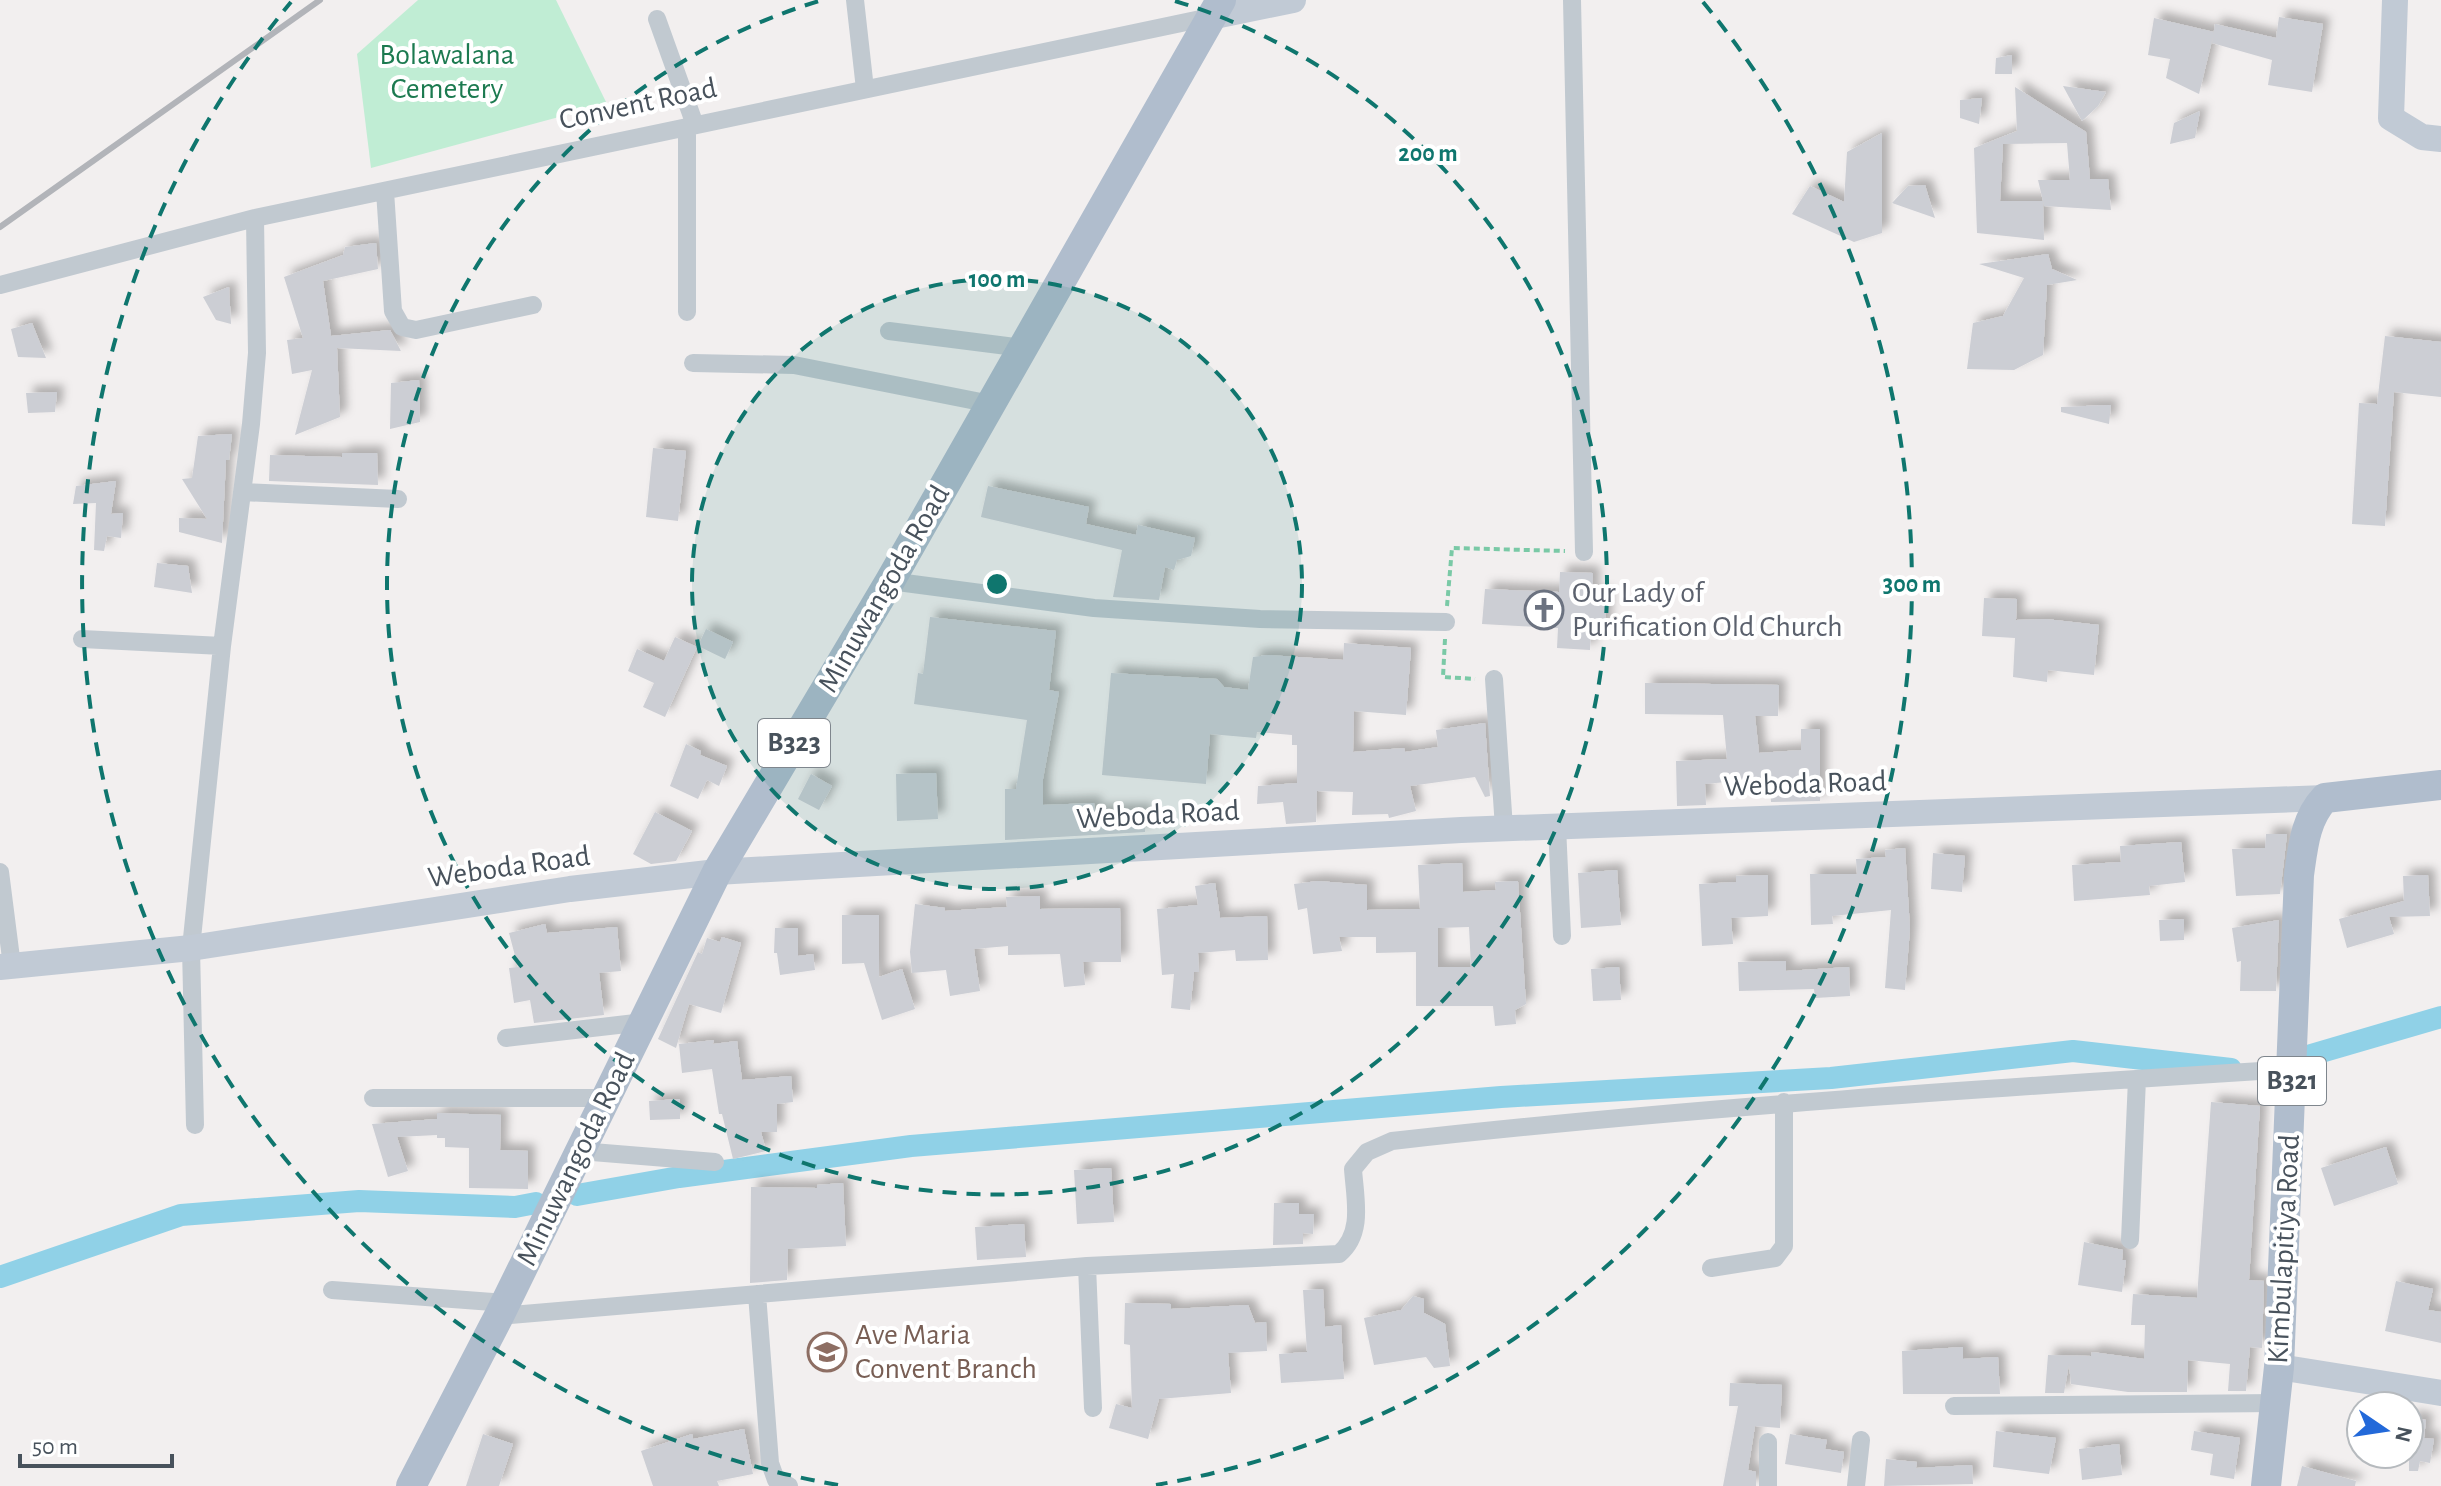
<svg xmlns="http://www.w3.org/2000/svg" width="2441" height="1486" font-family="'Alegreya Sans',sans-serif">
	<defs>
		<filter id="shadow"><feDropShadow dx="7" dy="-7" stdDeviation="4" flood-color="#0004"/></filter>
	</defs>
	<rect width="100%" height="100%" fill="#f2efef"/>
	<path fill="#c0edd4" d="M418,0H556L607,104L371,168L357,54Z"/>
	<g fill="none" stroke-linecap="round" stroke-linejoin="round">
		<path stroke="#90d1e7" stroke-width="22" d="M2311,1055L2441,1017
			M577,1195L679,1177L911,1146L1501,1097L1831,1078L2073,1051L2231,1069
			M0,1277L181,1215L359,1201L515,1207L536,1203"/>
	</g>
	<path fill="#ccced4" fill-rule="evenodd" filter="url(#shadow)" d="M2279,17L2323,24L2312,92L2268,85L2272,60L2212,43L2215,24L2276,38Z
		M2154,18L2214,32L2199,94L2166,78L2170,59L2148,55Z
		M2012,55V74H1995L1996,58Z
		M2063,86L2106,92L2098,106L2082,121Z
		M2015,87L2086,132L2090,179H2108L2111,210L2044,206L2043,201L2044,240L1977,233L1974,148L2017,131ZM2067,143L2070,180H2038L2043,201H2000L2003,144Z
		M1982,98L1979,124L1960,118V100Z
		M2200,111L2195,138L2170,144L2174,123Z
		M1882,133V233L1854,242L1792,214L1810,186L1844,202L1847,152Z
		M1925,185L1935,218L1892,203L1908,186Z
		M376,243L378,269L323,281L331,336L390,330L401,351L337,348L340,417L295,435L312,370L292,374L287,340L303,338L284,277L343,255L345,247Z
		M2048,254L2052,269L2077,280L2047,285L2043,355L2014,370L1967,369L1973,323L2003,316L2024,278L1979,264Z
		M229,287L231,324L216,320L203,297Z
		M32,323L46,358L18,357L11,329Z
		M2385,336L2441,342V397L2394,392L2385,526L2352,524L2359,403L2377,404Z
		M419,380L420,422L390,429L391,383Z
		M57,392L55,412L28,413L26,393Z
		M2111,405L2109,424L2061,412V407Z
		M232,434L229,460H226L222,543L179,532V518L207,519L182,479L192,478L198,436Z
		M653,448L686,451L678,521L646,517Z
		M342,453H377L378,485L269,481L270,455L342,457Z
		M116,481L111,514L123,513L121,538L107,536L104,551L94,550L96,503L73,504L76,486Z
		M988,486L1089,507L1086,524L1136,535L1138,525L1195,538L1191,556L1177,560L1174,570L1165,567L1159,600L1113,597L1122,550L981,517Z
		M157,563L188,566L192,593L154,587Z
		M1560,572L1593,573L1592,595H1606L1605,631L1591,630L1590,650L1557,648L1558,628L1482,624L1485,589L1559,592Z
		M1984,598L2017,599L2016,620L2046,619L2099,625L2094,675L2048,670L2047,682L2013,677L2015,638L1982,636Z
		M930,617L1056,631L1049,690L1059,692L1043,779V805L1094,803L1095,811L1145,810V832L1005,840V789H1016L1027,720L914,704L918,673L923,674Z
		M706,629L733,642L725,659L698,646Z
		M675,637L697,647L665,717L643,707L654,683L628,671L637,649L664,661Z
		M1344,643L1411,648L1406,715L1354,711L1353,752L1404,748L1405,752L1438,747L1436,730L1485,723L1490,796L1485,797L1475,777L1410,786L1416,811L1389,818L1388,814L1352,815L1353,792L1317,791L1316,822L1286,824L1283,802L1257,804L1258,786L1297,783V745H1292V735L1257,732L1256,738L1210,734L1206,784L1102,775L1111,673L1217,679L1224,687L1248,690L1253,657L1268,655L1343,660Z
		M1645,683L1779,685L1778,716H1755L1759,753L1801,750V729H1820V801L1771,802L1769,778L1705,784L1706,805L1677,806L1676,761L1727,759L1723,715L1645,714Z
		M686,744L701,751L700,755L727,766L719,786L707,780L698,799L670,786Z
		M936,773L938,819L897,821L896,774Z
		M811,774L832,786L819,810L798,799Z
		M655,812L692,831L676,861L651,864L633,854Z
		M2266,834H2287L2280,894L2236,896L2232,849L2265,848Z
		M2181,842L2185,882L2149,886L2150,895L2074,901L2072,865L2121,862L2120,846Z
		M1905,848L1910,929L1905,990L1885,988L1891,910L1832,916L1833,924L1811,925L1810,874H1857L1856,859L1886,857L1885,850Z
		M1933,853L1965,856L1962,892L1931,889Z
		M1462,863L1463,892L1496,890L1495,882L1518,881L1526,1004L1515,1010L1516,1024L1495,1026L1493,1006H1416V952L1376,953V937H1339L1342,951L1313,954L1307,908L1298,910L1294,884L1318,881L1367,885V910L1420,909L1418,865ZM1469,927L1471,967H1438V928Z
		M1617,870L1621,925L1581,928L1578,873Z
		M1768,875V916L1731,918L1733,944L1702,946L1699,884L1736,882V876Z
		M2428,875L2430,916L2389,917L2394,934L2347,948L2339,919L2404,901L2403,876Z
		M1215,883L1220,918L1267,916L1268,960L1236,961L1235,950L1198,953L1199,972H1194L1190,1010L1171,1008L1174,974L1162,975L1157,909L1198,905L1195,886Z
		M1040,896V909L1120,908L1121,962H1083L1085,985L1064,987L1060,954L1008,955V946L974,949L980,991L950,996L946,970L912,973L910,952L915,904L945,908V911L1007,907L1006,897Z
		M842,915H879V977L902,969L915,1009L882,1020L864,963L842,964Z
		M2184,919V940L2160,941L2159,920Z
		M2279,920L2276,991H2240L2241,961L2237,962L2232,928Z
		M545,924L547,933L617,927L621,971L599,973L604,1015L534,1023L530,1000L514,1003L509,968L518,967L509,933Z
		M775,928H798V956L813,954L815,970L780,975L777,953H774Z
		M722,937L741,943L721,1013L689,1004L676,1048L658,1039L698,952L702,954L707,938L720,942Z
		M1786,961V971L1849,967L1850,996L1815,998L1814,989L1739,991L1738,962Z
		M1619,967L1621,1000L1593,1001L1591,969Z
		M714,1040L713,1044L737,1041L742,1080L791,1076L793,1102L777,1104V1132H761L766,1151L733,1159L722,1114H719L712,1069L682,1073L679,1044Z
		M680,1099V1119L650,1120L649,1101Z
		M2211,1102L2260,1106L2249,1280L2264,1281L2262,1348L2250,1347L2246,1391H2228L2230,1364L2188,1360L2187,1392H2128L2071,1384L2069,1364L2064,1393H2045L2048,1355L2091,1356L2092,1352L2144,1359L2145,1325H2131L2133,1294L2197,1298Z
		M437,1113L501,1115L500,1150L528,1151V1189L469,1188V1148L445,1147V1138H437V1135L397,1137L408,1171L388,1177L372,1124L437,1119Z
		M2386,1147L2398,1184L2334,1206L2321,1168Z
		M1111,1168L1114,1222L1077,1224L1074,1170Z
		M843,1183L846,1246L788,1249L787,1280L750,1283L751,1187L817,1188V1185Z
		M1274,1203H1299V1214H1314L1313,1234L1303,1233V1244L1273,1245Z
		M1024,1224L1026,1257L977,1260L975,1227Z
		M2084,1242L2123,1250L2122,1260H2126L2122,1292L2078,1285Z
		M2396,1281L2433,1289L2428,1310L2441,1312V1343L2385,1331Z
		M1323,1289L1325,1327L1341,1325L1344,1379L1281,1383L1279,1354L1307,1352L1303,1290Z
		M1413,1296L1424,1299V1313L1445,1324L1450,1366L1434,1368L1426,1357L1374,1365L1364,1318L1401,1310Z
		M1125,1303L1171,1304V1309L1248,1305L1255,1323L1266,1322L1267,1351L1228,1353L1231,1393L1159,1399L1148,1439L1109,1428L1116,1404L1132,1408L1130,1345L1124,1344Z
		M1963,1347V1359L1998,1357L2000,1394H1903L1902,1351Z
		M1730,1383L1782,1385L1780,1428L1755,1426L1748,1470L1756,1472V1486H1723L1738,1406H1729Z
		M2409,1417L2426,1420L2424,1438L2434,1439L2430,1463L2420,1461L2418,1471H2409Z
		M744,1429L753,1474L717,1481L719,1486H653L641,1451L692,1434L693,1439Z
		M1996,1431L2056,1438L2049,1474L1993,1467Z
		M2194,1431L2240,1438L2234,1479L2210,1475L2213,1454L2191,1450Z
		M483,1434L513,1444L499,1486H466Z
		M1790,1434L1827,1440L1825,1449L1844,1452L1841,1473L1785,1464Z
		M2119,1444L2122,1475L2082,1480L2079,1449Z
		M1886,1459L1917,1462L1916,1468L1972,1465L1973,1484L1884,1486Z
		M2302,1466L2356,1481L2355,1486H2297Z"/>
	<g fill="none" stroke-linecap="round" stroke-linejoin="round">
		<path stroke="#7ac9a6" stroke-width="4" stroke-dasharray="6 4" stroke-linecap="butt" d="M1447,606L1452,548L1565,551
			M1445,639L1443,677L1475,679"/>
		<path stroke="#c1c9d0" stroke-width="18" d="M855,0L865,89
			M1572,0L1584,552
			M657,19L695,125
			M687,127V312
			M385,191L393,311L402,327L416,330L533,305
			M0,285L255,218L1210,17
			M889,331L1023,348
			M693,363L794,365L991,404
			M242,492L398,499
			M890,581L1094,608L1260,619L1446,622
			M82,639L222,646
			M1494,679L1504,828
			M1557,826L1562,936
			M0,872L12,966
			M506,1038L644,1022
			M373,1098H607
			M195,1125L191,948L222,646L251,424L257,353L255,218
			M580,1151L715,1162
			M2130,1240L2137,1079
			M1087,1266L1093,1408
			M1711,1268L1775,1258L1784,1246V1102
			M332,1290L506,1303
			M757,1294L770,1463L776,1480L789,1486
			M499,1316L1087,1266L1339,1254C1364,1233 1355,1199 1353,1169L1367,1152L1392,1141C1692,1107 1992,1088 2293,1069
			M1954,1406L2276,1403
			M1768,1486V1442
			M1856,1486L1861,1440"/>
		<path stroke="#c1cad5" stroke-width="26" d="M2395,0L2391,118L2422,137L2441,139
			M1210,17L1293,0
			M0,967L191,948L570,889L717,872L1461,830L2325,798
			M2279,1367L2441,1393"/>
		<path stroke="#b0bdcd" stroke-width="30" d="M411,1486L499,1316L717,872L890,581L1221,0
			M2266,1486L2279,1367L2299,875C2303,847 2305,819 2325,798L2441,785"/>
		<path stroke="#b2b4b9" stroke-width="6" d="M0,227L320,0"/>
	</g>
	<circle cx="997" cy="584" r="305" fill="#0f766e" fill-opacity=".12"/>
	<g fill="none" stroke="#0f766e" stroke-width="4" stroke-dasharray="14 10">
		<circle cx="997" cy="584" r="305"/>
		<path d="M1175 1A610 610 0 1 1 819 1"/>
		<path d="M838 1485A915 915 0 0 1 291 2M1703 2A915 915 0 0 1 1156 1485"/>
	</g>
	<defs>
		<g id="church-ring" transform="scale(2)"><circle r="9.5" fill="#fff" stroke="#6b7280" stroke-width="1.5"/><path d="M-1.2-6h2.4v3.5h3.3v2.4h-3.3V6h-2.4V-.1h-3.3v-2.4h3.3Z" fill="#6b7280"/></g>
		<g id="school-ring" transform="scale(2)"><circle r="9.5" fill="#fff" stroke="#8d6e63" stroke-width="1.5"/><path d="M0-5L7-2L0 1L-7-2ZM-4 1L0 2.5L4 1V4Q0 6-4 4Z" fill="#8d6e63"/></g>
	</defs>
	<g fill-rule="evenodd">
		<use href="#church-ring" x="1544" y="610"/>
		<use href="#school-ring" x="827" y="1352"/>
	</g>
	<g text-anchor="middle" dominant-baseline="central" stroke-width="8" stroke-linejoin="round" paint-order="stroke">
		<g fill="#fff" stroke="#7f868d" stroke-width="2">
			<rect x="758" y="719" width="72" height="48" rx="6"/>
			<rect x="2258" y="1057" width="68" height="48" rx="6"/>
		</g>
		<g font-size="28" font-weight="bold" fill="#48525c">
			<text x="794" y="743">B323</text>
			<text x="2292" y="1081">B321</text>
		</g>
		<g font-size="30" fill="#1c7a50" stroke="#fff">
			<text x="447" y="55">Bolawalana<tspan x="447" dy="34">Cemetery</tspan></text>
		</g>
		<g font-size="30" fill="#48525c" stroke="#fff">
			<text transform="translate(638 104) rotate(-12)">Convent Road</text>
			<text transform="translate(884 589) rotate(-60)">Minuwangoda Road</text>
			<text transform="translate(1805 784) rotate(-2)">Weboda Road</text>
			<text transform="translate(1158 815) rotate(-3)">Weboda Road</text>
			<text transform="translate(509 867) rotate(-8)">Weboda Road</text>
			<text transform="translate(576 1159) rotate(-64)">Minuwangoda Road</text>
			<text transform="translate(2284 1249) rotate(-87)">Kimbulapitiya Road</text>
		</g>
		<g font-size="30" fill="#5b616d" stroke="#fff" text-anchor="start">
			<text x="1572" y="593">Our Lady of<tspan x="1572" dy="34">Purification Old Church</tspan></text>
		</g>
		<g font-size="30" fill="#785e54" stroke="#fff" text-anchor="start">
			<text x="855" y="1335">Ave Maria<tspan x="855" dy="34">Convent Branch</tspan></text>
		</g>
	</g>
	<circle cx="997" cy="584" r="12" fill="#0f766e" stroke="#fff" stroke-width="4"/>
	<g font-size="24" text-anchor="middle" font-weight="bold" fill="#0f766e" stroke="#fff" stroke-width="8" stroke-linejoin="round" paint-order="stroke">
		<text x="1428" y="161">200 m</text>
		<text x="997" y="287">100 m</text>
		<text x="1912" y="592">300 m</text>
	</g>
	<g transform="translate(2385 1430) rotate(103)"><circle r="38" fill="#ffffff" stroke="#b6babe" stroke-width="2"/>
	<path d="M0-6L14 30L0 20L-14 30Z" fill="#2369d9"/>
	<text y="-12" font-size="22" font-weight="bold" text-anchor="middle" fill="#48525c">N</text>
	</g>
	<path d="M20 1454v12h152v-12" fill="none" stroke="#48525c" stroke-width="4"/>
	<text x="32" y="1454" font-size="24" fill="#48525c" stroke="#ffffff" stroke-width="6" paint-order="stroke">50 m</text>
</svg>
